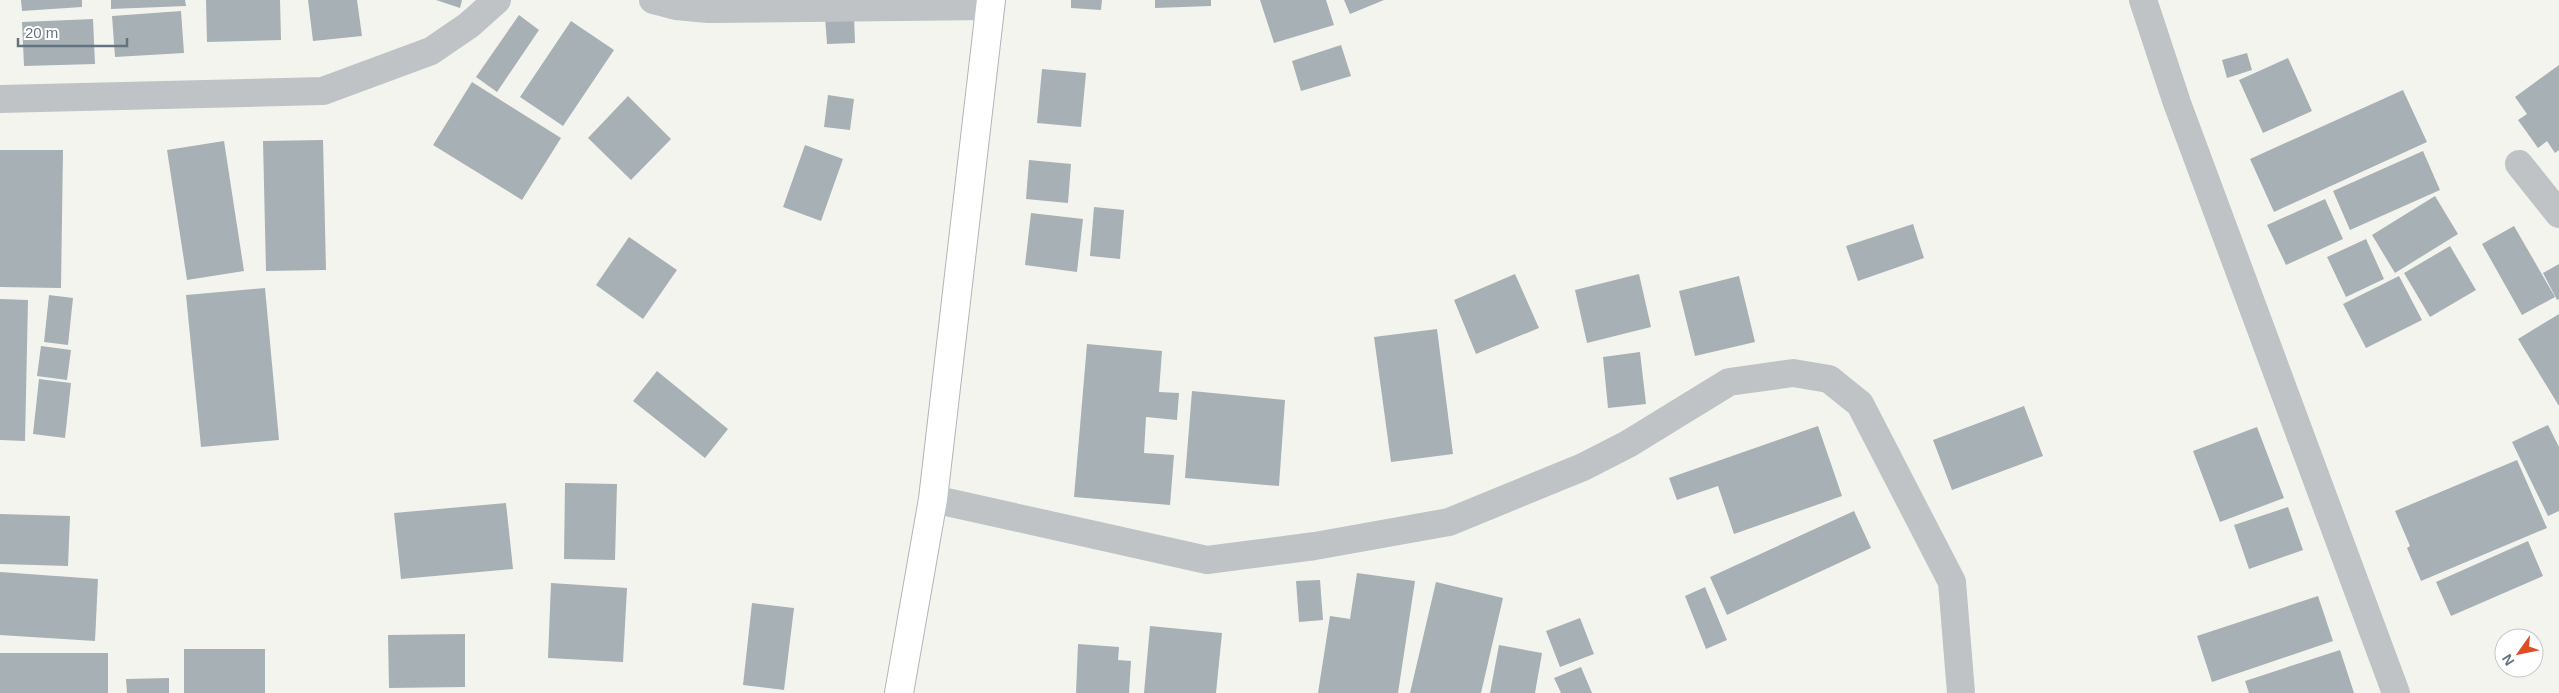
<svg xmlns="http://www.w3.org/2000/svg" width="2559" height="693" font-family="Arial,sans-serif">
	<rect width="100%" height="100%" fill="#f4f4ef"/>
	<path fill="#a7b0b4" d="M21,0H82V7L22,11Z
		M111,0H185L186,6L111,9Z
		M206,0H280L281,40L207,42Z
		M308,0H357L362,36L313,41Z
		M436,0H462L460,8Z
		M1071,0H1102L1101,10L1071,8Z
		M1155,0H1211V6L1155,8Z
		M1260,0H1326L1334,25L1274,43Z
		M1344,0H1384L1350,14Z
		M181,11L184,53L115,57L112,16Z
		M519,15L539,30L497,92L476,77Z
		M854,16L855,43L827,44L825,17Z
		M93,19L95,64L24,66L22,22Z
		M571,21L614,50L563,126L520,97Z
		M1341,45L1351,76L1301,91L1292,61Z
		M2247,53L2252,70L2227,78L2222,60Z
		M2288,58L2312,111L2263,133L2239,80Z
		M2559,65V150L2555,153L2547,141L2538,148L2518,120L2527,114L2515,97Z
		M1042,69L1086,73L1081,127L1037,123Z
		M472,82L561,138L522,200L433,145Z
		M2403,90L2427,142L2274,212L2250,159Z
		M828,95L854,99L850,130L824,127Z
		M628,96L671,139L631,180L588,138Z
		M323,140L326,270L266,271L263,141Z
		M224,141L244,271L187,280L167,150Z
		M805,145L843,159L821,221L783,207Z
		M0,150H63L61,288L0,287Z
		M2423,151L2440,190L2350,230L2333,191Z
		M1029,160L1071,164L1068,203L1026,199Z
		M2435,196L2458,234L2395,273L2372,235Z
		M2325,199L2343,239L2286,265L2267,225Z
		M1094,207L1124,210L1120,259L1090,256Z
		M1031,213L1083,219L1077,272L1025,265Z
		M1913,224L1924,258L1858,281L1846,246Z
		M2514,226L2555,297L2522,315L2482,244Z
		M629,237L677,270L643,319L596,285Z
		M2366,239L2384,279L2346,297L2327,257Z
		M2450,246L2476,290L2430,317L2404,273Z
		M2559,264V299L2557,300L2543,273Z
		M1515,274L1539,328L1476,354L1454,300Z
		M1639,274L1651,327L1587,343L1575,290Z
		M1739,276L1755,342L1695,356L1679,291Z
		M2399,276L2422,320L2366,348L2343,304Z
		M265,288L279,440L201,447L186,295Z
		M49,295L73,298L68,345L44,342Z
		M0,299L28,300L25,441L0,440Z
		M2559,314V406L2518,339Z
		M1437,329L1453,454L1391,462L1374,337Z
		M1087,344L1162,351L1159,392L1179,393L1177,420L1146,417L1144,453L1174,455L1170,505L1074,497Z
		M41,346L71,350L67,380L37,376Z
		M1640,352L1646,404L1608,408L1603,357Z
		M657,371L728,429L705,458L633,401Z
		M39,379L71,383L65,438L33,434Z
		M1192,391L1285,400L1279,486L1185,478Z
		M2024,406L2043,456L1952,490L1933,440Z
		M2548,425L2559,447V511L2548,516L2512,442Z
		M1818,426L1842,496L1734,534L1718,486L1677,500L1669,478Z
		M2257,427L2284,498L2220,522L2193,451Z
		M2517,460L2547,528L2421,581L2407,548L2410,546L2395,511Z
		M565,483L617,484L615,560L564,559Z
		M506,503L513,569L401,579L394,513Z
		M2288,507L2303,550L2249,569L2234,525Z
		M1854,511L1871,548L1727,615L1710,577Z
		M0,514L70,516L68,566L0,564Z
		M2528,541L2543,576L2451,616L2436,582Z
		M0,572L98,579L95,641L0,635Z
		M1357,573L1415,581L1398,693H1318L1330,616L1350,619Z
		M1320,580L1323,620L1299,622L1296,581Z
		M1436,582L1503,598L1481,693H1410Z
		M551,583L627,588L623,662L548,658Z
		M1705,587L1727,640L1706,649L1685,596Z
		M2318,596L2333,641L2212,682L2197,636Z
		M752,603L794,608L784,690L743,685Z
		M1580,618L1594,654L1560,667L1546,631Z
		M1150,626L1222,633L1216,693H1144Z
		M465,634V687L389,688L388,635Z
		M1078,644L1119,647L1118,660L1131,661L1129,693H1076Z
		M1499,645L1542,653L1535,693H1490Z
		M184,649H265V693H184Z
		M2340,650L2354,693H2249L2245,681Z
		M0,653H108V693H0Z
		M1581,667L1592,693H1561L1554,678Z
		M169,678V693H127L126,679Z"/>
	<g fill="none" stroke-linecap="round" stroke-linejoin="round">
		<g stroke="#b0b5b8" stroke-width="30">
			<path id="major" d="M899,693L933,499L991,0"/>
		</g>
		<path stroke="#bfc3c6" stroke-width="28" d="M653,0L676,6L708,9L990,6
			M2143,0L2177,103L2396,693
			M0,99L323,91L431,51L469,25L497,0
			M2519,164L2559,214
			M933,499L1207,560L1315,546L1449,522L1583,467L1628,444L1729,382L1793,373L1829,379L1860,404L1952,582L1961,693"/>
		<use href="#major" stroke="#fff" stroke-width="28"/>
	</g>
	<g transform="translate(2519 653) rotate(237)"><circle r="24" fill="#ffffff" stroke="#c1c7cc"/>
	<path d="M0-4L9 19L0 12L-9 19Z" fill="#de4d25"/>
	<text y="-8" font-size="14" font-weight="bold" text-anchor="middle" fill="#637480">N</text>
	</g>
	<path d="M18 38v8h109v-8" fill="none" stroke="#637480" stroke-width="2.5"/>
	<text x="25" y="38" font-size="15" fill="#637480" stroke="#ffffff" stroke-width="4" paint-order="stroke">20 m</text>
</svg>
